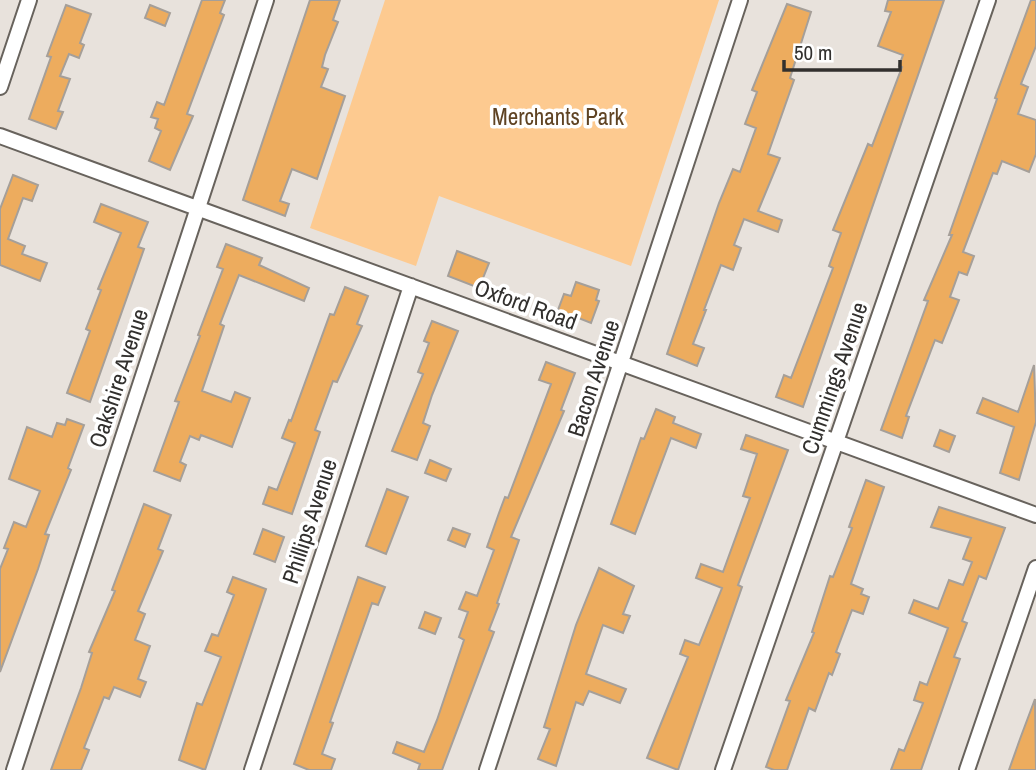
<svg xmlns="http://www.w3.org/2000/svg" width="1036" height="770" font-family="'Archivo Narrow',sans-serif">
	<rect width="100%" height="100%" fill="#e8e2dc"/>
	<path fill="#fdca90" d="M385,0H719L631,266L439,196L416,266L310,228Z"/>
	<path fill="#edac5e" stroke="#a59f99" stroke-width="2" d="M202,0H225L220,13L224,15L187,114L193,116L170,170L149,161L161,131L155,128L158,119L151,117L157,102L164,105Z
		M310,0H340L333,20L338,22L325,55L322,67L328,69L321,87L345,96L317,179L292,169L280,201L289,204L285,216L243,200Z
		M888,0H944L803,407L776,397L784,375L791,378L808,334L833,268L829,266L841,233L833,230L868,144L872,146L902,67L899,66L903,55L878,46L891,12L885,11Z
		M1031,0H1036V46L1021,84L1028,87L1018,114L1036,120V154L1029,172L1002,161L997,174L993,173L963,252L974,256L967,275L959,272L950,297L959,300L942,343L935,340L906,416L909,417L902,438L881,430L928,301L924,300L952,235H949L997,99L995,98Z
		M787,4L811,12L790,78L794,80L768,154L780,158L758,211L782,220L778,232L744,219L734,245L741,248L733,270L721,265L704,310H706L693,344L704,348L697,366L667,354L719,203L733,169L740,172L756,128L745,124L757,92L752,90Z
		M66,5L91,14L80,43L84,45L79,58L69,54L60,76L70,79L58,111L63,112L56,129L29,119L51,57L47,56Z
		M150,5L170,13L165,26L145,18Z
		M13,175L38,185L32,201L23,198L8,239L25,246L22,254L47,263L40,281L0,265V209Z
		M101,204L148,222L138,247L144,249L90,402L67,393L90,331L86,329L101,290L98,289L121,233L94,222Z
		M226,244L262,258L259,265L309,288L304,301L239,275L220,324L224,326L202,391L231,402L235,392L250,398L232,447L201,435L199,440L190,436L180,462L186,465L180,481L154,471L179,402L175,401L200,336L198,335L223,269L217,267Z
		M457,251L489,263L479,288L448,276Z
		M576,282L599,290L596,300L599,301L591,323L558,310L564,294L571,296Z
		M345,287L368,296L357,324L362,326L337,382L333,381L315,430L320,432L292,514L263,504L269,487L277,490L295,443L282,438L289,420L291,421L330,314L334,315Z
		M432,321L458,331L432,395L423,423L430,426L417,460L392,451L423,374L418,372L429,343L424,341Z
		M546,362L575,373L561,410L564,411L511,537L519,540L497,603L499,604L489,630L494,632L442,770H418L420,764L393,753L397,742L424,752L437,720L464,640L459,637L468,612L459,609L466,592L477,596L494,550L487,547L499,513L505,497L508,498L551,384L539,380Z
		M1034,365L1036,422L1019,480L1000,473L1014,427L977,413L983,398L1018,412Z
		M656,409L675,417L673,423L701,434L696,448L671,438L635,534L611,524L641,438L644,439Z
		M67,419L84,425L68,468L71,470L45,534L49,535L38,569L0,672V569L8,549L4,548L14,522L26,527L40,491L9,479L27,427L52,437L57,423L65,425Z
		M940,430L955,436L949,452L934,446Z
		M746,435L788,450L738,585L742,587L678,770L647,758L688,657L680,654L685,640L699,645L722,588L696,578L701,564L723,572L750,498L743,496L757,454L741,449Z
		M430,460L451,469L446,481L425,473Z
		M866,480L884,487L851,584L863,589L861,594L869,597L863,614L852,610L836,652L840,654L832,675L829,673L815,711L809,708L787,770H774L766,767L790,701L786,700L814,633L812,632L830,576L833,577L852,528L849,527Z
		M387,489L408,497L386,554L366,546Z
		M144,504L171,515L158,549L163,551L138,611L145,614L135,640L150,646L138,679L146,682L140,697L114,687L109,699L104,697L84,748L89,750L81,770H51L81,688L92,653L89,652L115,591L112,590Z
		M939,507L1005,528L986,579L979,576L962,621L967,623L954,657L960,659L921,770H891L899,749L904,751L923,703L914,700L920,682L927,685L948,628L909,613L914,600L938,609L949,580L963,585L972,562L963,559L971,538L931,527Z
		M453,528L470,534L465,547L448,540Z
		M263,529L284,537L275,562L254,554Z
		M599,568L634,586L623,614L630,616L623,633L603,625L586,674L626,689L620,703L589,691L583,705L576,702L556,766L538,759L550,729L544,727L576,625Z
		M233,577L266,589L205,770L179,760L197,703L202,705L221,657L205,651L212,634L218,636L234,595L227,592Z
		M358,577L385,587L378,605L372,603L330,722L333,723L322,754L335,759L331,770H309L294,764Z
		M425,612L441,618L435,634L419,628Z
		M1035,699L1036,770H1009L1020,739Z"/>
	<g fill="none" stroke-linecap="round" stroke-linejoin="round">
		<g stroke="#68635d" stroke-width="18">
			<path id="minor" d="M0,87L29,0
				M0,136L1036,515
				M14,770L266,0
				M252,770L411,286
				M487,770L740,0
				M723,770L988,0
				M967,770L1036,568"/>
		</g>
		<use href="#minor" stroke="#fff" stroke-width="14"/>
	</g>
	<g text-anchor="middle" dominant-baseline="central" stroke-width="7" stroke-linejoin="round" paint-order="stroke">
		<g font-size="23" fill="#5f4323" stroke="#fff">
			<text x="558" y="116">Merchants Park</text>
		</g>
		<g font-size="23" fill="#32302e" stroke="#fff">
			<text transform="translate(526 304) rotate(20)">Oxford Road</text>
			<text transform="translate(118 378) rotate(-72)">Oakshire Avenue</text>
			<text transform="translate(593 378) rotate(-72)">Bacon Avenue</text>
			<text transform="translate(834 378) rotate(-71)">Cummings Avenue</text>
			<text transform="translate(309 521) rotate(-72)">Phillips Avenue</text>
		</g>
	</g>
	<path d="M784 60v10h116v-10" fill="none" stroke="#32302e" stroke-width="3.5"/>
	<text x="794" y="60" font-size="21" fill="#32302e" stroke="#ffffff" stroke-width="5" paint-order="stroke">50 m</text>
</svg>
